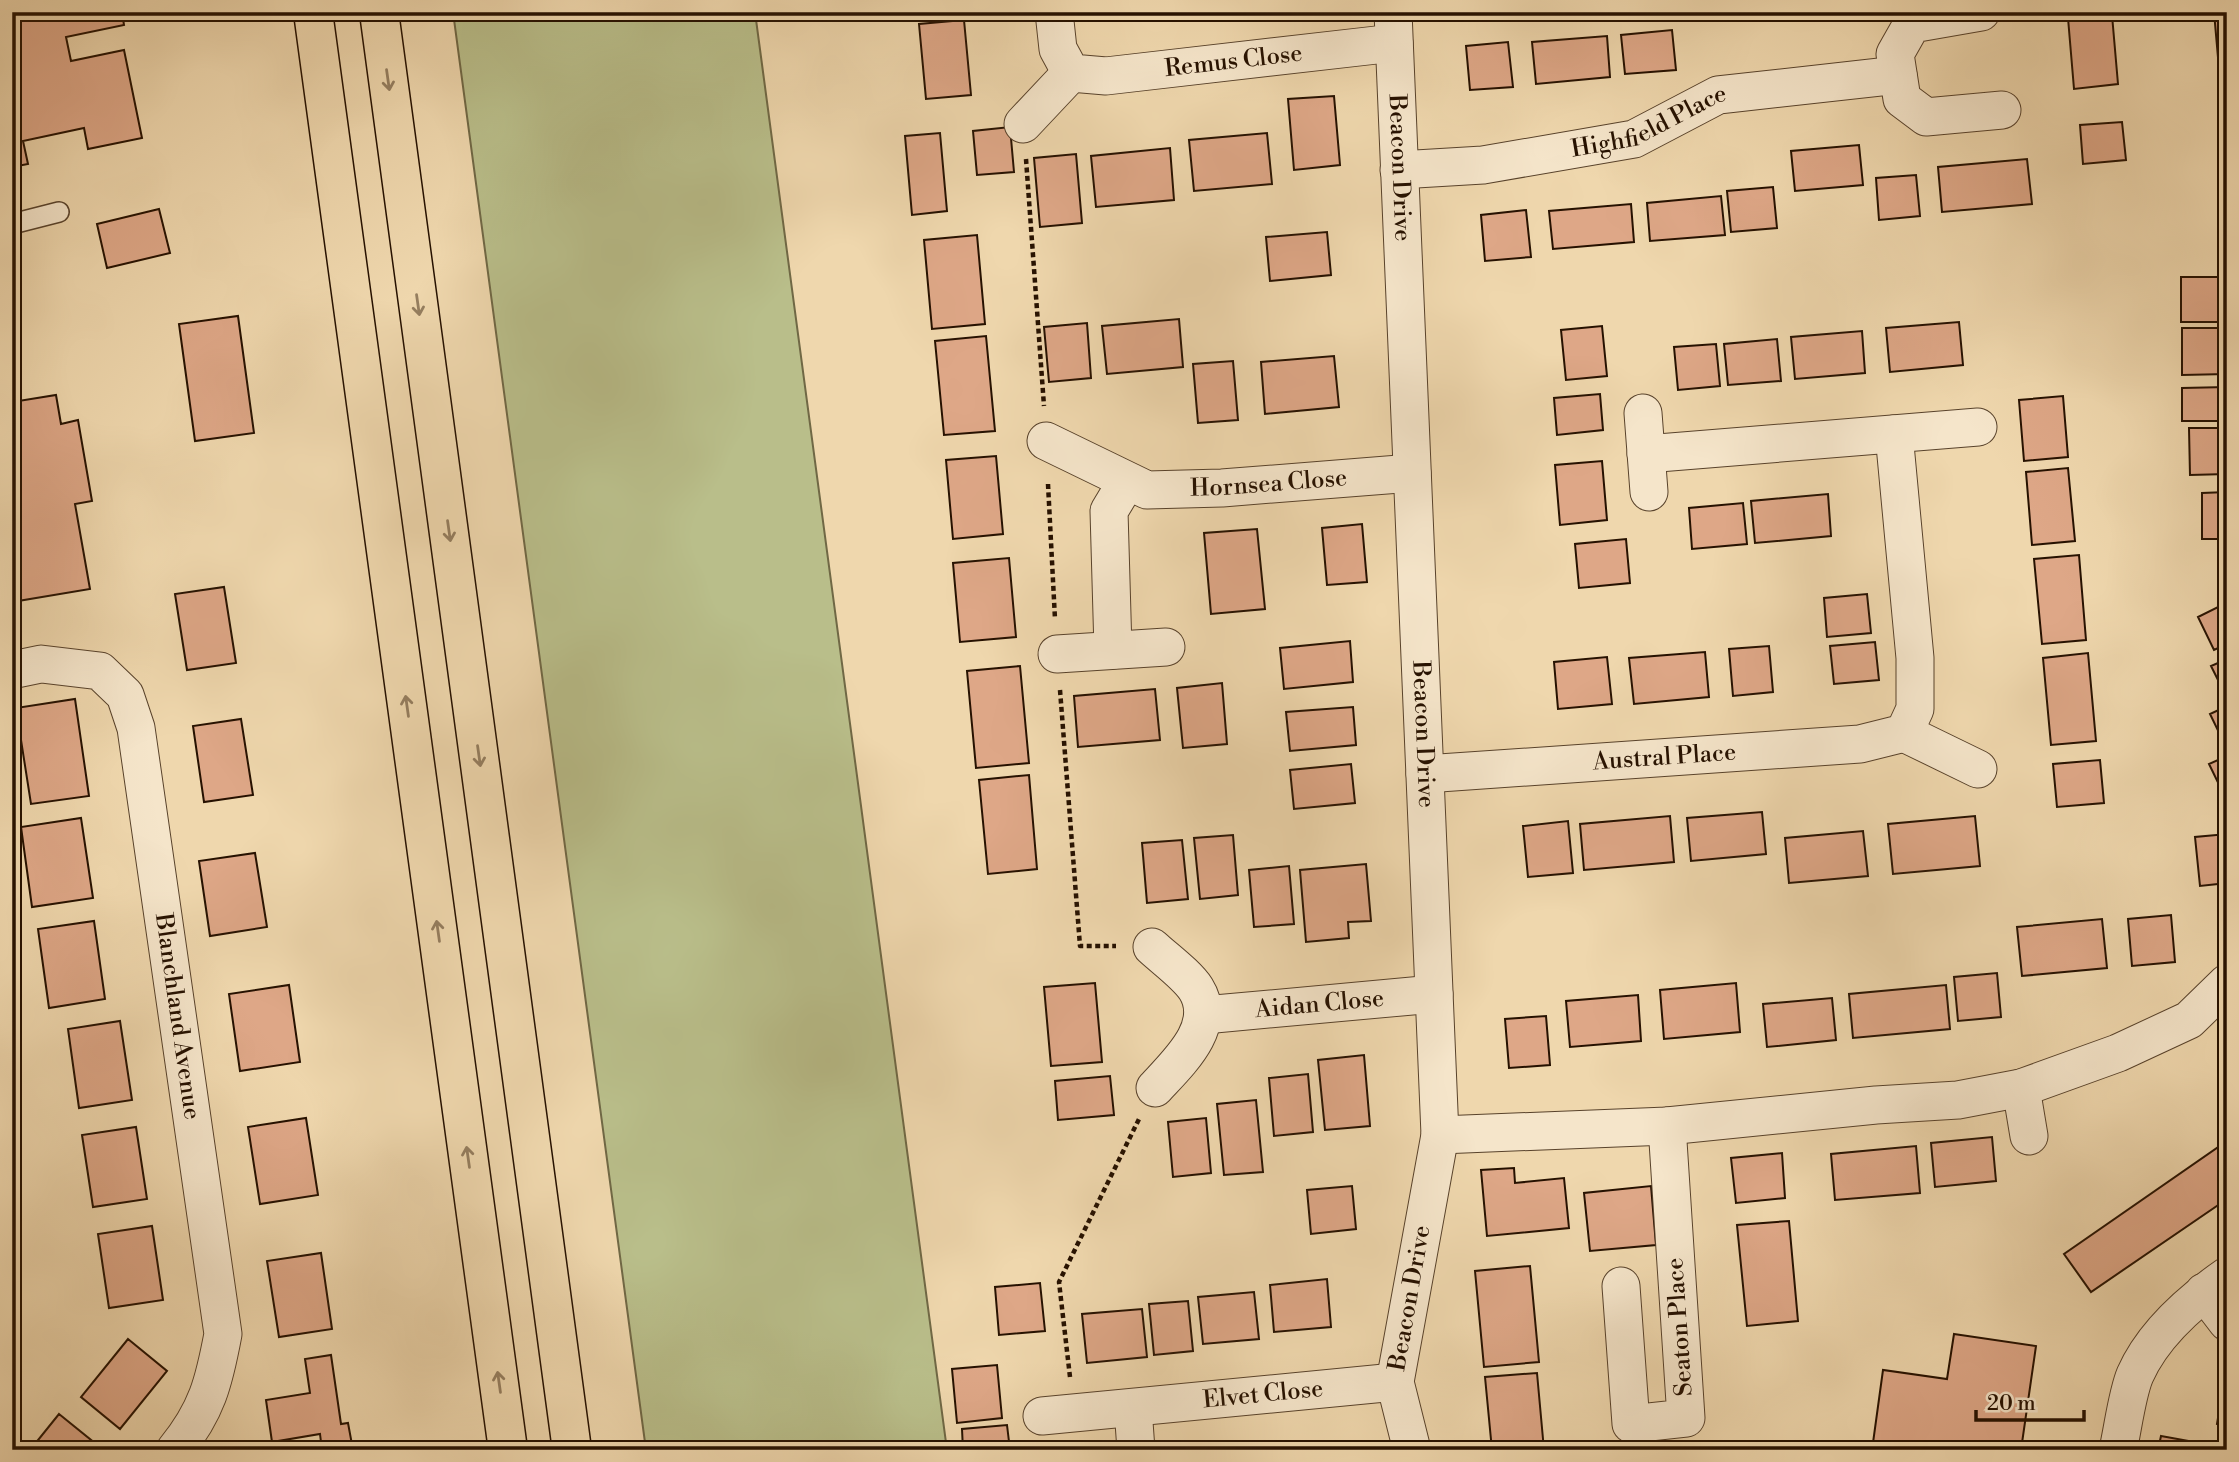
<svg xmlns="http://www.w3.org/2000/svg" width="2239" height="1462" font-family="'Libre Bodoni',serif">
	<rect width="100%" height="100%" fill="#efd7ad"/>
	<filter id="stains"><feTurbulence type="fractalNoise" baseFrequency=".00286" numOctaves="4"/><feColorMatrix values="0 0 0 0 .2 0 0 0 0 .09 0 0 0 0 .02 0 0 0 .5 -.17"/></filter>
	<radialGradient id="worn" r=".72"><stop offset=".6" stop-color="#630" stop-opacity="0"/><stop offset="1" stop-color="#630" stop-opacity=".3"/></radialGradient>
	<path fill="#b9be8a" stroke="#706845" stroke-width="2" d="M453,12H755L947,1450H646Z"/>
	<path fill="#dea787" stroke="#261100" stroke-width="2" d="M12,12H122L124,25L66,37L71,61L124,50L142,138L88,149L84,128L23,141L28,164L12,167Z
		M2214,12H2227V79L2220,80Z
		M2112,15L2118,84L2074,89L2068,18Z
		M964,20L971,95L926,99L919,24Z
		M1672,30L1676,70L1625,74L1621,35Z
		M1607,36L1610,77L1536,84L1532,42Z
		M1508,42L1513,87L1470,90L1466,46Z
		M1334,96L1340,165L1294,170L1288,99Z
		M2227,101V172L2220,102Z
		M2122,122L2126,160L2083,164L2080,125Z
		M1010,127L1014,172L977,175L973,131Z
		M940,133L947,211L912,215L905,136Z
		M1267,133L1272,184L1194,191L1189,140Z
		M1859,145L1863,185L1795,191L1791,151Z
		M1170,148L1174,200L1096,207L1091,156Z
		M1076,154L1082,223L1040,227L1034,158Z
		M2027,159L2032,204L1942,212L1938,167Z
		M1916,175L1920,216L1879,220L1876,178Z
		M1773,187L1777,228L1731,232L1727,191Z
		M1721,196L1725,235L1650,241L1647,203Z
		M1631,204L1634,242L1553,249L1549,211Z
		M159,209L170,253L107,268L97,224Z
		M1526,210L1531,257L1485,261L1481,215Z
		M1327,232L1331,275L1270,281L1266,237Z
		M977,235L985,324L932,329L924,240Z
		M2181,277H2227V322H2181Z
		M238,316L254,433L195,441L179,324Z
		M1179,319L1183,367L1107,374L1102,326Z
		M1959,322L1963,365L1890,372L1886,328Z
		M1087,323L1091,378L1049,382L1044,327Z
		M1602,326L1607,376L1566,380L1561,330Z
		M2182,328H2227V374L2182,375Z
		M1862,331L1865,373L1795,379L1791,337Z
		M986,336L995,431L944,435L935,341Z
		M1777,339L1781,381L1728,385L1724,344Z
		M1716,344L1720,386L1678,390L1674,347Z
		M1334,356L1339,407L1265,414L1261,362Z
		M1233,361L1238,420L1198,423L1193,364Z
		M2227,387V421H2182V388Z
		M1600,394L1603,430L1557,435L1554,398Z
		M56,395L61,424L78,420L92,501L75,504L90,589L12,602V402Z
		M2063,396L2068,457L2024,461L2019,400Z
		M2189,428H2227V474L2190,475Z
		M996,456L1003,534L953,539L946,460Z
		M1602,461L1607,520L1560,525L1555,465Z
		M2068,468L2075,541L2032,545L2026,472Z
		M2227,492V539H2202V493Z
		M1828,494L1831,536L1755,543L1751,501Z
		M1743,503L1747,544L1692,549L1689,508Z
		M1362,524L1367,582L1327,585L1322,528Z
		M1257,529L1265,609L1211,614L1204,533Z
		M1626,539L1630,583L1579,588L1575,544Z
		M2079,555L2086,640L2042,644L2034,559Z
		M1009,558L1016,637L960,642L953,563Z
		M224,587L236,663L187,670L175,594Z
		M1867,594L1871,633L1827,637L1824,598Z
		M2226,603L2227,644L2214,650L2198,617Z
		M1350,641L1353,682L1284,689L1280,648Z
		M1875,642L1879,680L1834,684L1830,646Z
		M1769,646L1773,692L1733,696L1729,649Z
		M1705,652L1709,697L1634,704L1629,658Z
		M2088,653L2096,741L2051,745L2043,658Z
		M1607,657L1612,704L1558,709L1554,662Z
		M2227,659V696H2226L2211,666Z
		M1020,666L1029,763L976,768L967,671Z
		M1222,683L1227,744L1183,748L1177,688Z
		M1155,689L1160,740L1078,747L1074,696Z
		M75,699L89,796L31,804L16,708Z
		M2227,706V744L2225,745L2210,714Z
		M1353,707L1356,745L1290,751L1286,712Z
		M241,719L253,795L204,802L193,726Z
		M2227,756V801L2209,764Z
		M2100,760L2104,803L2057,807L2053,764Z
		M1351,764L1355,803L1294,809L1290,770Z
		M1029,775L1037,869L988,874L979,780Z
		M1762,812L1766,854L1691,861L1687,818Z
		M1670,816L1674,862L1584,870L1580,824Z
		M1975,816L1980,866L1893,874L1888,824Z
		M81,818L93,898L32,907L21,827Z
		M1568,821L1573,873L1528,877L1523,826Z
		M1863,831L1868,876L1789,883L1785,838Z
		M2227,834V883L2200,886L2195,837Z
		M1233,835L1238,895L1200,899L1194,838Z
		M1182,840L1188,899L1147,903L1142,843Z
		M255,853L267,927L210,936L199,861Z
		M1366,864L1371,921L1348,922L1349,938L1306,942L1300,870Z
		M1289,866L1294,924L1254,927L1249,870Z
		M2171,915L2175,962L2132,966L2128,919Z
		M2102,919L2107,968L2022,976L2017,927Z
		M94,921L105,999L49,1008L38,929Z
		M1997,973L2001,1017L1958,1021L1954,977Z
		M1095,983L1102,1062L1051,1066L1044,987Z
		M1736,983L1740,1032L1664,1039L1660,990Z
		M289,985L300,1062L240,1071L229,994Z
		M1946,985L1950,1029L1853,1038L1849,994Z
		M1638,995L1641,1041L1570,1047L1566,1001Z
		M1832,998L1836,1040L1767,1047L1763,1004Z
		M1546,1016L1550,1065L1509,1068L1505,1019Z
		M120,1021L132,1100L79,1108L68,1029Z
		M1364,1055L1370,1126L1325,1130L1318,1060Z
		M1308,1074L1313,1132L1274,1136L1269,1078Z
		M1110,1076L1114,1115L1058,1120L1055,1081Z
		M1256,1100L1263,1172L1224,1175L1217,1104Z
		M306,1118L318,1195L260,1204L248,1127Z
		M1206,1118L1211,1173L1173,1177L1168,1122Z
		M136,1127L147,1199L93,1207L82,1135Z
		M1992,1137L1996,1181L1935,1187L1931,1143Z
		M2227,1141V1199L2091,1292L2064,1254Z
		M1916,1146L1920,1193L1835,1200L1831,1154Z
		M1782,1153L1785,1198L1736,1203L1731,1158Z
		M1514,1168L1515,1183L1564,1178L1569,1228L1487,1236L1481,1170Z
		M1352,1186L1356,1229L1311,1234L1307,1190Z
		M1651,1186L1656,1245L1590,1251L1584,1193Z
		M1789,1221L1798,1321L1747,1326L1737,1225Z
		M152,1226L163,1300L109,1308L98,1234Z
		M321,1253L332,1329L279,1337L267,1261Z
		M1530,1266L1539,1362L1484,1367L1475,1271Z
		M1327,1279L1331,1327L1274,1332L1270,1285Z
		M1040,1283L1045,1331L999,1335L995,1287Z
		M1254,1292L1259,1339L1203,1344L1198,1297Z
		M1188,1301L1193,1351L1154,1355L1149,1304Z
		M1142,1309L1147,1357L1087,1363L1082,1314Z
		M1954,1334L2036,1346L2021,1450H1872L1883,1370L1947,1379Z
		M128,1339L167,1371L120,1429L81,1397Z
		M331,1355L341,1424L348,1423L353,1450H322L320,1434L272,1442L266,1400L310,1393L305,1359Z
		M997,1365L1002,1418L957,1423L952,1369Z
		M1537,1373L1544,1450H1492L1485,1377Z
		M2223,1388L2227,1389V1426L2217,1424Z
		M59,1414L96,1444L91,1450H30Z
		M1007,1425L1010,1450H963L962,1429Z
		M2161,1436L2200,1443L2199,1450H2158Z
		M1347,1444V1450H1310V1448Z"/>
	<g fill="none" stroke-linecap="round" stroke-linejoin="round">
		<g stroke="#58422b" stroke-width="22">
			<path id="service" d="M12,224L59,212"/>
		</g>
		<g stroke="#58422b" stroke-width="39">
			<g id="minor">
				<path id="s1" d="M1054,12L1058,49L1071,73L1106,76L1394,43"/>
				<path id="s2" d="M1393,12L1440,1135L1395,1382L1412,1450"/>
				<path d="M1981,12L1912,24L1895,54L1902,99L1926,117L2002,110"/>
				<path d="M1023,124L1071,73"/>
				<path id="s3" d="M1399,170L1483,165L1634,139L1718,95L1898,75"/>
				<path d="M1643,413L1649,492"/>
				<path id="s4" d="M1046,441L1147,490L1222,488L1412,473"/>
				<path d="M1646,454L1978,427"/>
				<path d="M1113,650L1109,511L1127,481"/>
				<path d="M1057,654L1166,647"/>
				<path id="s5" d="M12,670L41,664L100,671L125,695L136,728L223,1334C214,1382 207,1411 175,1450"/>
				<path d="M1904,733L1978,769"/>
				<path id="s6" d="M1425,774L1860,744L1904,733L1915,709V658L1894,434"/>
				<path d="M1152,947C1165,959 1187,975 1196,989C1219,1026 1178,1063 1155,1088"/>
				<path id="s7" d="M1204,1015L1434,994"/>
				<path d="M2021,1088L2029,1136"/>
				<path d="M1440,1135L1667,1126L1876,1105L1958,1100L2021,1088L2118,1053L2189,1020L2227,983"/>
				<path d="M1621,1286L1631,1424L1686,1418L1667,1126"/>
				<path d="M2204,1292L2227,1322"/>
				<path d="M1133,1408L1136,1450"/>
				<path id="s8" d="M1042,1416L1395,1382"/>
				<path d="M2118,1450C2123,1428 2127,1394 2135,1375C2153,1334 2191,1301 2227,1276"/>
			</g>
		</g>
		<g stroke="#261100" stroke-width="41">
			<path id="trunk" d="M313,12L508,1450
				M379,12L572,1450"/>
		</g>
		<path stroke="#261100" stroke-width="4.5" stroke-dasharray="5 3.5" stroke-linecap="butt" d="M1026,159L1044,406
			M1048,484L1055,619
			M1060,690L1080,946H1116
			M1070,1377L1059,1282L1139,1119"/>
		<use href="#service" stroke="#f5e5ca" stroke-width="19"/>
		<use href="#minor" stroke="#f5e5ca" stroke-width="37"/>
		<use href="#trunk" stroke="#efd7ad" stroke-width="38"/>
	</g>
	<defs><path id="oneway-shaft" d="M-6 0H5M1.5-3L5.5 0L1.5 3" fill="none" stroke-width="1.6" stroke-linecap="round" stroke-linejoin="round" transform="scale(1.75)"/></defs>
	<g stroke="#957e5f">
		<use href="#oneway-shaft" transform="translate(388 80) rotate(82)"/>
		<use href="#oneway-shaft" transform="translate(418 305) rotate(82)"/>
		<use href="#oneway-shaft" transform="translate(449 531) rotate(82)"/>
		<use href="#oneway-shaft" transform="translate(407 706) rotate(-98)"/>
		<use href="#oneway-shaft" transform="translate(479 756) rotate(82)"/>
		<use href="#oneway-shaft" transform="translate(438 931) rotate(-98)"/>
		<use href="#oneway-shaft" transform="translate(468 1157) rotate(-98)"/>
		<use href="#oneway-shaft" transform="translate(499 1382) rotate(-98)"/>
	</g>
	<g text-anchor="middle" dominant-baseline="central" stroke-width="5" stroke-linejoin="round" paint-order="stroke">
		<g font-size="24" fill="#261100" stroke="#f5e5ca">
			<text stroke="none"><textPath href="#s1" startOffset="228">Remus Close</textPath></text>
			<text stroke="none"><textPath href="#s3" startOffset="257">Highfield Place</textPath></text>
			<text stroke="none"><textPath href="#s2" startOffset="156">Beacon Drive</textPath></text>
			<text stroke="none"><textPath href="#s4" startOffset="234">Hornsea Close</textPath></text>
			<text stroke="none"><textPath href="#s2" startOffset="723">Beacon Drive</textPath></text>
			<text stroke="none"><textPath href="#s6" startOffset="240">Austral Place</textPath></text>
			<text stroke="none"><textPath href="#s7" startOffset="116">Aidan Close</textPath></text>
			<text stroke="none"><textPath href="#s5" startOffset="450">Blanchland Avenue</textPath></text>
			<text transform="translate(1410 1298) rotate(-80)">Beacon Drive</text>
			<text transform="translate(1680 1327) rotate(-94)">Seaton Place</text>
			<text stroke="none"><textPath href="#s8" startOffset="222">Elvet Close</textPath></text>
		</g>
	</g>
	<rect width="2239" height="1462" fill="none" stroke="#efd7ad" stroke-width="42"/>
	<rect x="14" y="14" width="2211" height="1434" fill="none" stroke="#261100" stroke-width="3.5"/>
	<rect x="21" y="21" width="2197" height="1420" fill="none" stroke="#261100" stroke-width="2"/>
	<path d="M1976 1410v10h108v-10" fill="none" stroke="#261100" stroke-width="3.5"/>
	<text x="1987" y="1410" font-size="21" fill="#261100" stroke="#f5e5ca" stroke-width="5" paint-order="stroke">20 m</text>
	<rect width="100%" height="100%" filter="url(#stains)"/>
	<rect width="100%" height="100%" fill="url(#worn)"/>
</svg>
